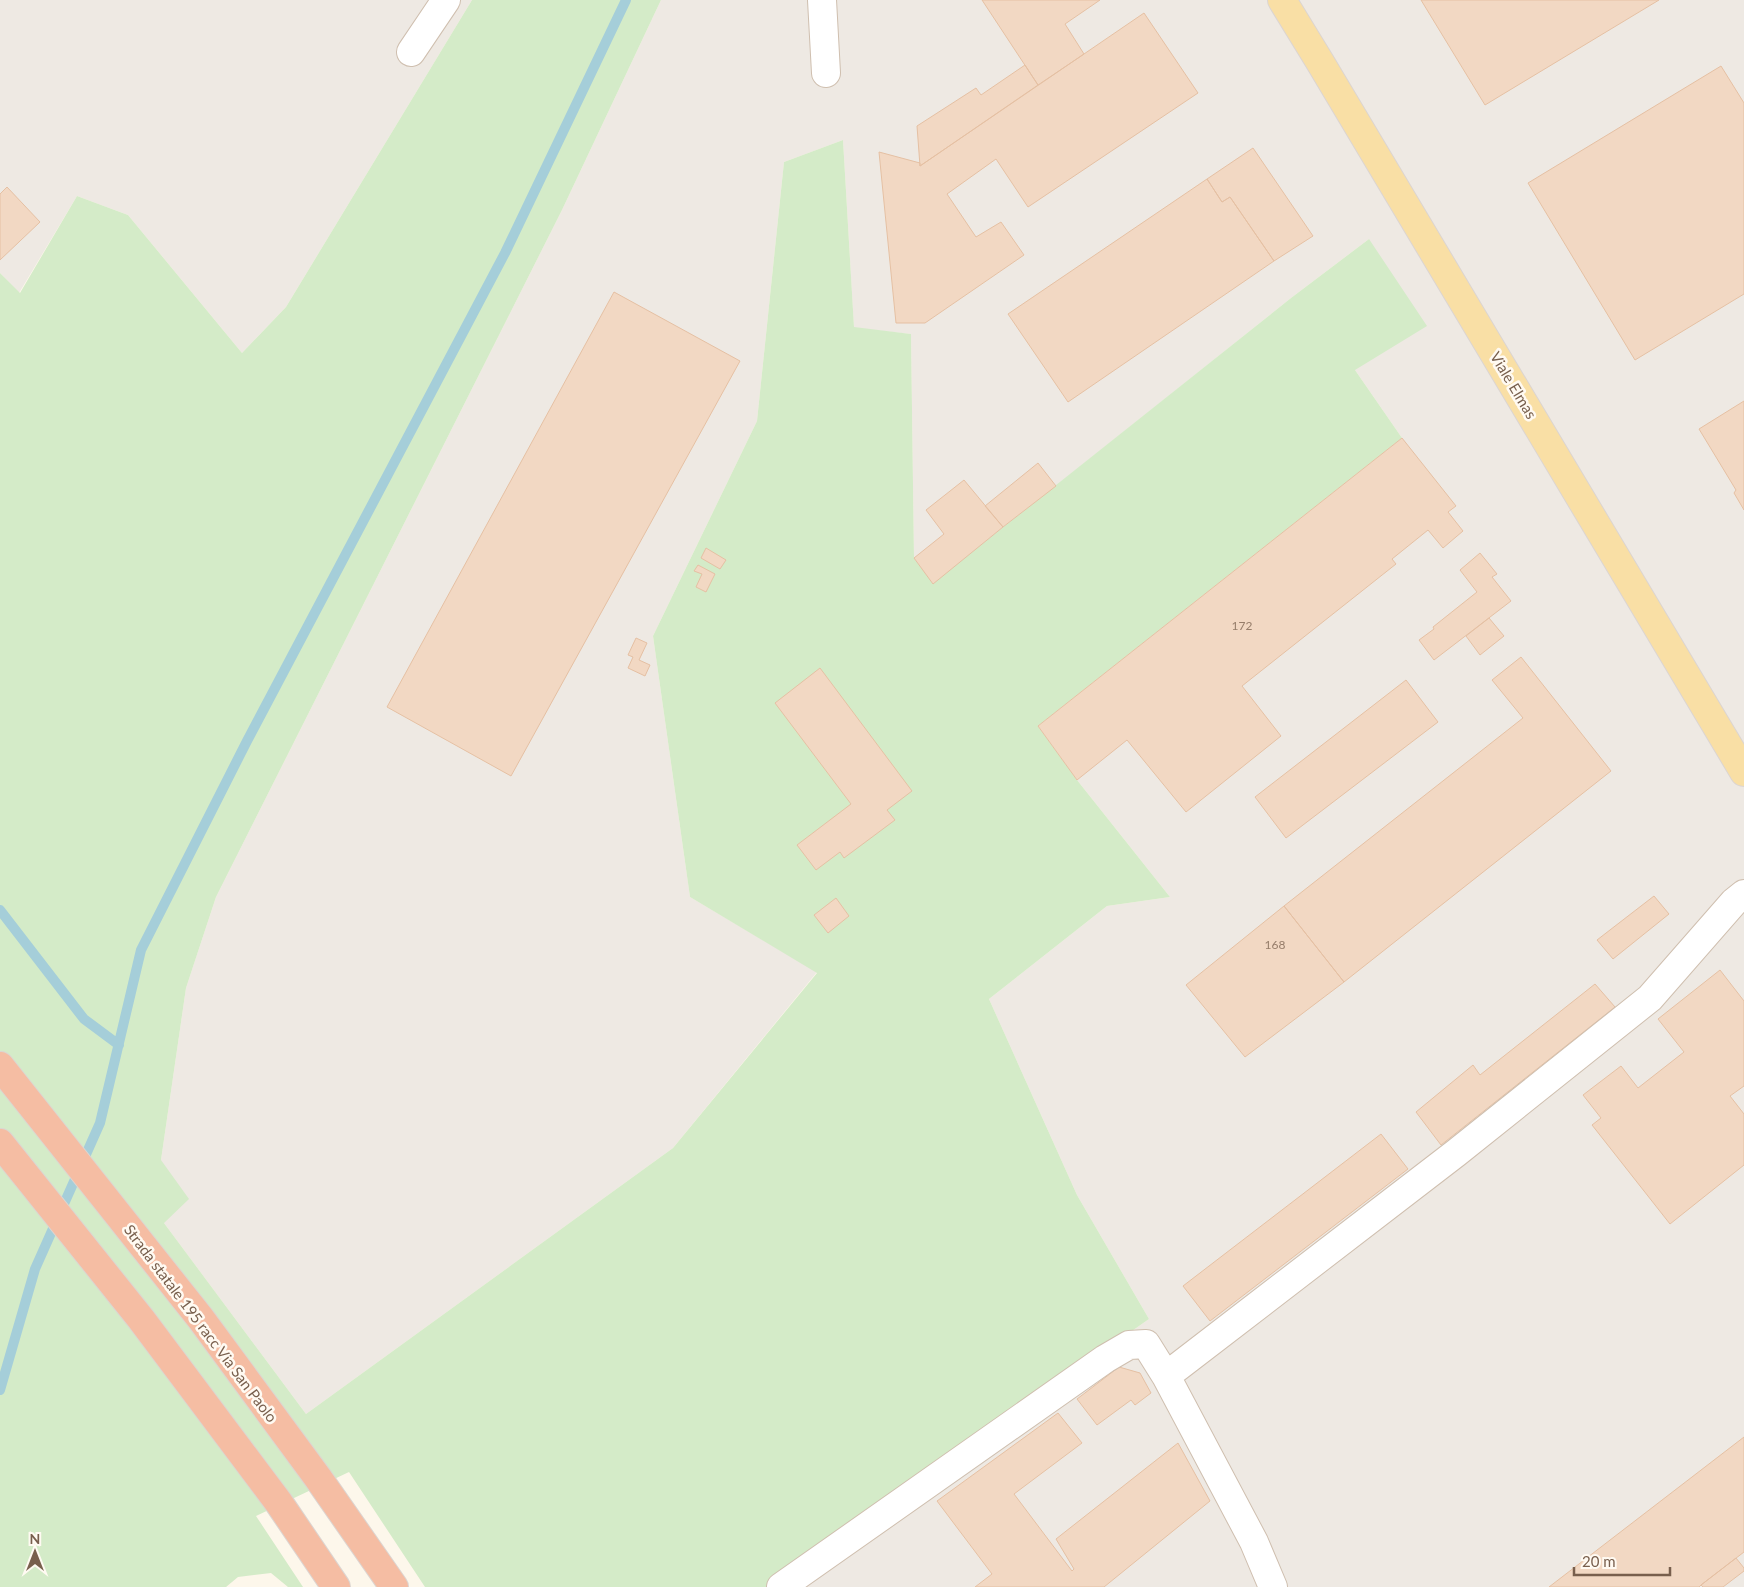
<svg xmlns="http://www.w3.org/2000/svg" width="1744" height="1587" font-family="Lato,sans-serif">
	<rect width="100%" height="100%" fill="#fdf7eb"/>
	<path fill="#eee9e3" d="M0,0H472L286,307L242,353L128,215L77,196L19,293L0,273Z
		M661,0H1744V1587H767L1149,1319L1077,1195L989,999L1107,906L1170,897L1077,780L1038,726L1402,438L1355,370L1369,239L1291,298L933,584L914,558L911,334L854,328L843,140L784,162L757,421L653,636L690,897L817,972L673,1148L306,1414L164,1223L161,1160L186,988L216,897L562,210Z"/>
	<path fill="#d4ebc8" d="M472,0H661L562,210L216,897L186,988L161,1160L189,1199L164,1223L306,1414L673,1148L817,973L690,897L653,636L757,421L784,162L843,140L854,327L911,334L914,558L933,583L1291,298L1369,239L1427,326L1355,370L1402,438L1038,726L1077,780L1170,897L1107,906L989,999L1077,1195L1149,1319L767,1587H425L349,1472L256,1516L303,1587H288L271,1573L238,1577L226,1587H0V273L20,293L77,196L128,215L242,353L286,307Z"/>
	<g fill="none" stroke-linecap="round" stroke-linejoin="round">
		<path stroke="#a5ced9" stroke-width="10" d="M0,910L84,1019L119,1045
			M0,1390L35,1269L100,1123L141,950L247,741L505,253L626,0"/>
	</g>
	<path fill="#f2d8c3" stroke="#e5c0a3" d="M982,0H1100L1065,24L1084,54L1038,85Z
		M1421,0H1659L1485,105Z
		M1144,13L1198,93L1028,207L996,159L947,194L976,237L1001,222L1024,255L925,323H896L879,152L920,163V166Z
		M1025,65L1038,85L920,166L917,126L976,88L981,95Z
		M1721,66L1744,103V294L1635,360L1528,183Z
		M1253,148L1313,236L1274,261L1230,197L1222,202L1207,179Z
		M1207,179L1222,202L1230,197L1274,261L1068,402L1008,314Z
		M7,187L40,222L0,260V194Z
		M614,292L740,361L511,776L387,707Z
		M1744,401V510L1734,493L1736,490L1699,429Z
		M1402,438L1456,506L1448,512L1463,531L1443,548L1428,530L1392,559L1396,564L1242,686L1281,736L1186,812L1127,740L1077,780L1038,726Z
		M1038,463L1056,486L1003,527L985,506Z
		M964,480L1003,527L933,584L914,558L944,534L926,510Z
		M706,548L726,560L720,569L701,558Z
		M1480,553L1497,574L1492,577L1511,601L1434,660L1419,640L1434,629L1433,627L1477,592L1460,570Z
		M698,565L715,574L706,592L696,587L702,574L694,571Z
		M1489,618L1504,636L1480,655L1466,636Z
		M636,638L647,643L639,660L650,665L645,676L628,668L633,657L628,655Z
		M1521,657L1611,771L1344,982L1284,906L1523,718L1492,680Z
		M820,668L912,791L887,810L895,820L844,858L840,852L816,870L797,845L851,804L775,703Z
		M1406,680L1438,722L1286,838L1255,797Z
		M1654,896L1669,914L1613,959L1597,940Z
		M836,898L849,916L828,933L814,915Z
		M1284,906L1344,982L1245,1057L1186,985Z
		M1720,970L1744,1001V1086L1730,1096L1744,1114V1165L1670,1224L1592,1125L1601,1118L1583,1095L1621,1066L1638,1088L1684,1052L1658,1019Z
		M1595,984L1615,1007L1441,1145L1416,1112L1473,1065L1480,1075Z
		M1381,1134L1408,1169L1210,1321L1183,1286Z
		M1119,1367L1140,1373L1151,1393L1135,1405L1131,1400L1097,1425L1077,1399Z
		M1058,1413L1082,1443L1014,1494L1072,1571L1074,1569L1056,1539L1178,1443L1210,1501L1104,1587H975L992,1574L937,1501Z
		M1744,1437V1552L1701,1585L1699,1587H1549Z
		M1736,1558L1744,1568V1571L1723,1587H1703L1701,1585Z"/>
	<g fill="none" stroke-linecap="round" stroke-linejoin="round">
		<g stroke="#cfbfaf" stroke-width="30">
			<path id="minor" d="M822,0L826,73
				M411,52L446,0
				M1166,1376L1456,1153L1650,998L1734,902L1744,894
				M781,1587L1105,1359L1129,1345L1146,1344L1166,1376L1254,1542L1273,1587"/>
		</g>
		<g stroke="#dcd5d1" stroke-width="30">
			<path id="major" d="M1282,0L1320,62L1744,772"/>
		</g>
		<g stroke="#dcd5d1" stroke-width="30">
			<path id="highway" d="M0,1066L201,1319L318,1478L394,1587
				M0,1143L141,1319L279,1503L336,1587"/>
		</g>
		<use href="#minor" stroke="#fff" stroke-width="28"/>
		<use href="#major" stroke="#f9dfa5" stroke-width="28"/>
		<use href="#highway" stroke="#f5bda3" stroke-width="28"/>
	</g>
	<g text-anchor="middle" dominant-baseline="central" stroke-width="5" stroke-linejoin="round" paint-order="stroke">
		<g font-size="12" fill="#967d6a">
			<text x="1242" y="625">172</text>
			<text x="1275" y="944">168</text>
		</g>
		<g font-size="15" fill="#785f4d" stroke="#fffaf2">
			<text transform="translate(1514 385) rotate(59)">Viale Elmas</text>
			<text transform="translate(201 1323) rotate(53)">Strada statale 195 racc Via San Paolo</text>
		</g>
	</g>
	<g transform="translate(35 1552)" stroke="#fffaf2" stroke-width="4" paint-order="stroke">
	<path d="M0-4L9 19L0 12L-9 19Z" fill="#785f4d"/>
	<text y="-8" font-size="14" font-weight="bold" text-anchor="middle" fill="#785f4d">N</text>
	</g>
	<path d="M1574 1567v8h96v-8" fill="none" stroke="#785f4d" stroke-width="2.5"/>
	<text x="1582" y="1567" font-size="15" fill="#785f4d" stroke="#fffaf2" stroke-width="4" paint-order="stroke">20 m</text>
</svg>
